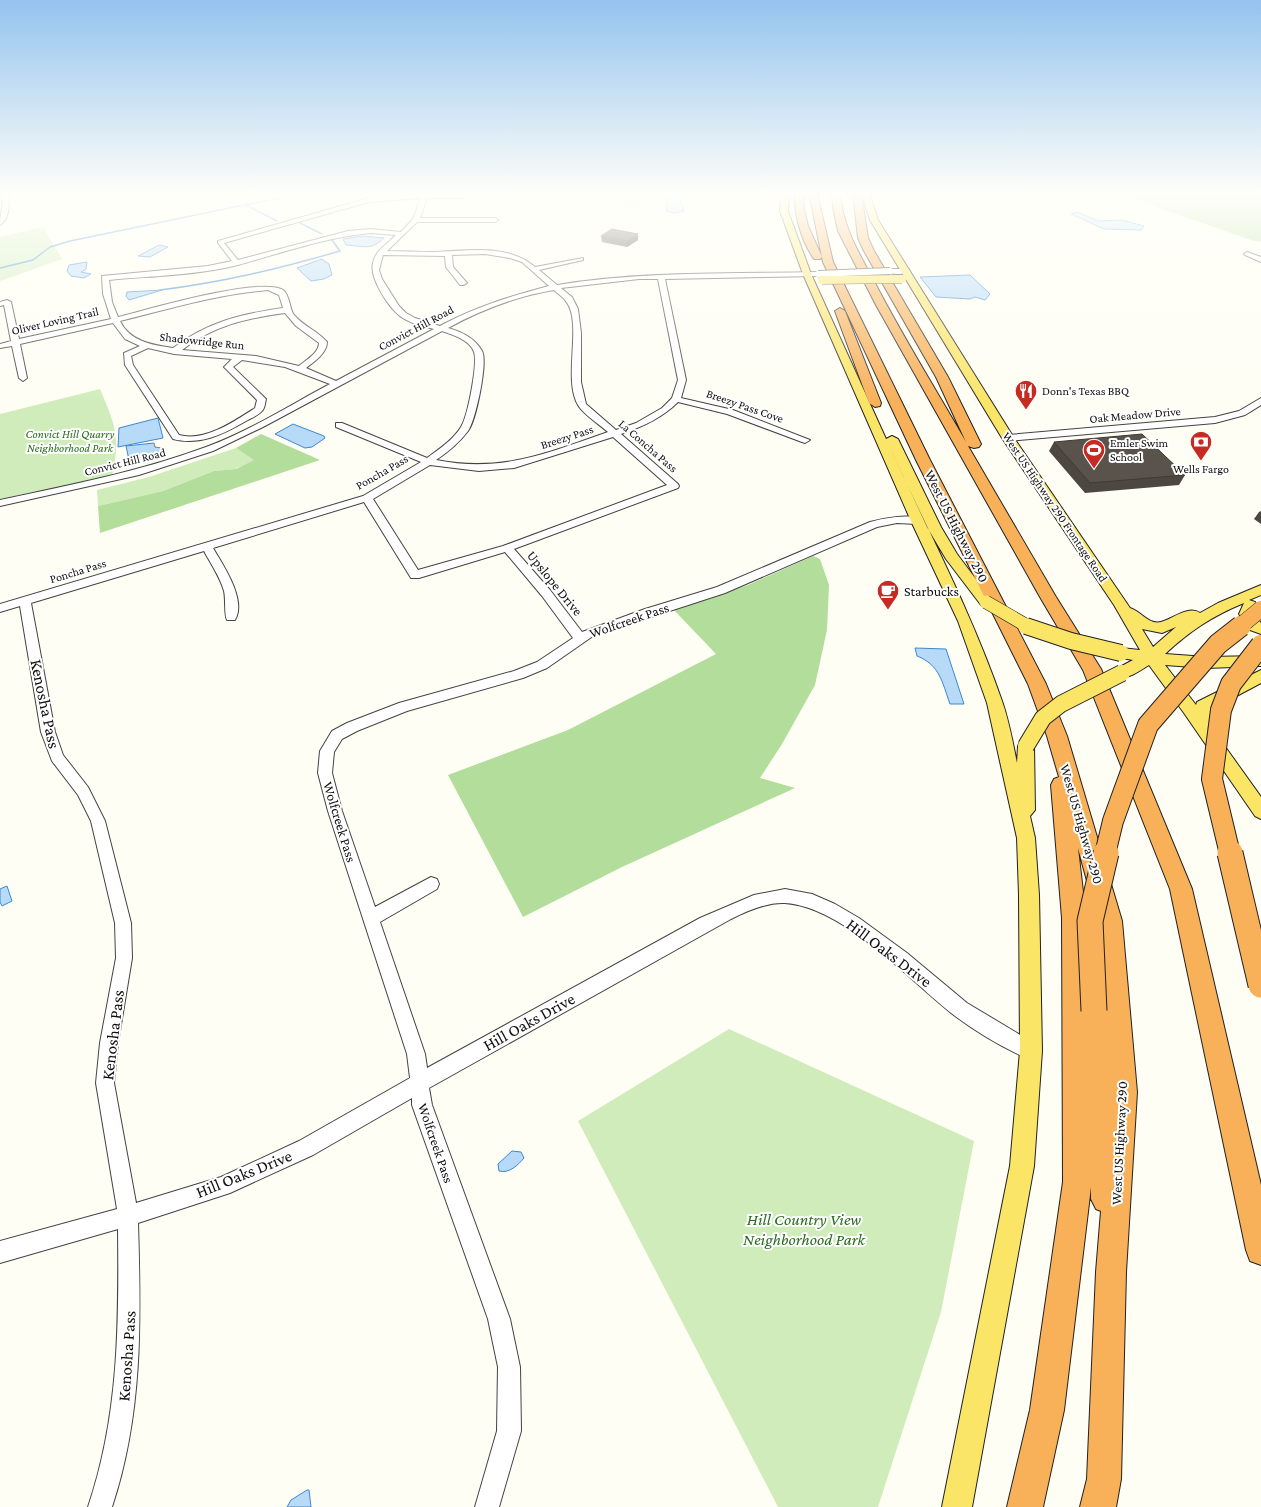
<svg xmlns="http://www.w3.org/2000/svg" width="1261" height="1507" font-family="'Crimson Pro',serif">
	<rect width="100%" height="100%" fill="#fffef4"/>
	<path fill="#d0ecbb" d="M628,194L643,206L628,208L613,196Z
		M43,227L62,259L0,281V237Z
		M100,389C115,425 121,436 112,476L0,499V414Z
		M236,448L255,460L235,469L214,471L163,491L98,506L97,490L149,477Z
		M729,1029L974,1141L941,1312L878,1507H778L578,1121Z"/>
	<path fill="#b2dd9a" d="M1116,193H1261V242L1251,240Z
		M261,434L320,460L100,533L98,506L163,491L214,471L236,469L254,460L236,448Z
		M813,556L820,559L829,585L827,630L815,685L782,744L760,778L795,788L622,867L523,917L448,775L568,730L716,654L673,609L748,585Z"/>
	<path fill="#b7daf8" stroke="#3b88d1" d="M667,193H681V202L684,211L674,213L666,211Z
		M1077,212L1099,221L1121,220L1144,226L1141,230L1104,229L1071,214Z
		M363,236L384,238C371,251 363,246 346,245L343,239Z
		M159,245L168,247L150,257L138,256Z
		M322,259L329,264L332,275L324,279L311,281L297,268Z
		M87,262L86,269L81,272L91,274L84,278L71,276L67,271L69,265Z
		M970,275L990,294L985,300L975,297L970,299L936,297L920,277Z
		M162,290L129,300L126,296L127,292Z
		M158,418L163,438L118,447L119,428Z
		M293,424L324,436L325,438L312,447L305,448L275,434Z
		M154,443L155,447L161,448V451L129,460L126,446Z
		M915,648L946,649L964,704H950C942,682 940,665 917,656Z
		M7,886L12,901L2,906L0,902V889Z
		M512,1151L521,1152L524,1158C518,1165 509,1174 499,1171L498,1164Z
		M307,1490H309L311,1507H287L291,1500Z"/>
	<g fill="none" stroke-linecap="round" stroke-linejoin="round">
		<path stroke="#3b88d1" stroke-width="1.5" d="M246,205L277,221
			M300,223L322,234
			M0,268L33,260L50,247L70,241L302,193
			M160,290C224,282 278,269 340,251L332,240"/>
		<g stroke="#434343" stroke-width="2">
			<path id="minor" d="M1,193H7C10,202 10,219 0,225C0,211 5,208 1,193Z
				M423,193H429L428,195L466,194L469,196L466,198H427L420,218H495L498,220L495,222H417L387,251C402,251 418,252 433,252C467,251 507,243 535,267L583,258V260L539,270L557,285C643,271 731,274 818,272L822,274L818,276L665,279L686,380L681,398L733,410L810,440L805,443L802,442L727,414L678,402C662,418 642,427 621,434L678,484L679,486L678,488L514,549L550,590L582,632L645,609L717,587L870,522C881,519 914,512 922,521L917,524L897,523L877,527L725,593L593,636L547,668L523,678L407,711L357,731L342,739L334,752L332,773L342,811L375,907L431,877L437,879L439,884L437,889L380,922L425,1054L427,1068L700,918L754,895L785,889L812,894L835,904L859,918L907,953L967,1003L1037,1045L1040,1051L1037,1057L1031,1060C1005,1049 978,1033 955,1016C910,981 844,907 785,903C767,902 747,911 731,919L429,1088L432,1105L510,1319L520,1367L521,1431L499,1507H475L497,1431L498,1367L488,1319L412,1105V1098L313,1155L230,1193L138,1223C141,1320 143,1414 112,1507H88C119,1416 119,1324 118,1229L0,1263V1241L117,1209L96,1083L100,1043L116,958L115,923L91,821L78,795L52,761L41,732L20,606L0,612V604L363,496L421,462L336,427V423H342L427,458C439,449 453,440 461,427C468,416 478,363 474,352C470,340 453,335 442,331L263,427L213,451L139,475L0,506V500C69,485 139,472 206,447C248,432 290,405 330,384L285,367L242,360L233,367L266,399C265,403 265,408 262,411C259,415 251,418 246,421C224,434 199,446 173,439L125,365L124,353L140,346L125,339L113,323L20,344L27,378L23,381L19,378L12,346L0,348V344L11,341L4,305L0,306V302L7,300L11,302L19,339L111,319L103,294L102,276L208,266L232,261L218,243V241L369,198L422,195ZM421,198L413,219L401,232L371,229L348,231L238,260L224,243L369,202ZM371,233L396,235C388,243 375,251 373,263C369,277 388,307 400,316C409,323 422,326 434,329L336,381L306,368C314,362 327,353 327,342C318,331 303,326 294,315C289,308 290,293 281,289C254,278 150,309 118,317L112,302L109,280C149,276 200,275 238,265C281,253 326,237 371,233ZM485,254L510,258L522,262L549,286C511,296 475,307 440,326L415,318L406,313L399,306L382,279L379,270L383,255L445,256L446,267L460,285H463L467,283L453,267L452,255ZM639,279H658L678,380L672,398L662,408L636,423L616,430L586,404L581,382V333L578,309L572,297L561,288ZM268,290L279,295L283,308C240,314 208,322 173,348C153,345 130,342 120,321C168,309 218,294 268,290ZM554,290C557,293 562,296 565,300C584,321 562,378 578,405C583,414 600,425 608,432C547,453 502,473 436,460C448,452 459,443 468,431C476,420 488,362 482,351C475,338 462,332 448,328C481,310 517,296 554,290ZM285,313L296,326L319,343C319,353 306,360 299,366L256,356L182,350C212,326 247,318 285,313ZM148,348L174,354L232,359L224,367L257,400L255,408C235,421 205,442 179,435L133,365L131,356ZM613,437L667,485L503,546L418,570L373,499L430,465L479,471L514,468ZM364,502L411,578H419L505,552L542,596L573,638L537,662L514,671L399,703L347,723L332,731L320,751L318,773L328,811L407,1054L410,1078L299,1141L221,1177L136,1203L114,1083L118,1043L132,958L131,923L105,821L88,787L63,755L55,732L31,603L204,551C211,564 220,577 224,591C226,599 224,615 227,620H235C247,600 223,565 213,548Z
				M1247,252L1261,257V262L1245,255L1244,254Z
				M887,269H906L910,271C905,275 891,275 886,271Z
				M1261,398V405L1245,415L1215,423L1008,441L1003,438L1008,435L1215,417L1239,411Z"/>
		</g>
		<g stroke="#212121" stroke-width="2">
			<path id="major" d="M781,193H789L788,211L811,274L886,439L892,436L898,439L941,527L957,554L993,602L991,605L986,607L981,605L946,559L927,527L887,441C926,527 971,611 1002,701C1009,721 1013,743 1017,763L1018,746L1020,741L1026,739L1032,741L1034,746L1035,810L1030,816L1035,838L1039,895L1042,1051L1034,1166L972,1507H942L1010,1166L1020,1051L1019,895L1017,838L987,703L958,621L911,521L803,274L780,211Z
				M861,193H869L878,220L1014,438L1130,608C1141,611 1148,625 1161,622C1173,619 1188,605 1200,613L1218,603L1261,585V595L1249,600L1255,602L1257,605L1253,614L1261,623V634L1250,630L1239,614L1244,603C1212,616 1190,631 1165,654L1207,657L1261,656V666H1259L1207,668L1165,665L1196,705L1197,702L1261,670V683L1212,709L1215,722L1219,729L1216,734L1261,797V819L1255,816L1184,713L1149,665C1139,671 1128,680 1116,677L1114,673L1116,669L1133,660L1116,657L1113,653L1116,649L1121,648L1140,650L1114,605L1002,438L870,220ZM1176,627L1153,647L1142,629L1162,633Z"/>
		</g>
		<g stroke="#212121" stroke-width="2">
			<path id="highway" d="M795,193H803L804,209L808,226L822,257L820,259H814C801,240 794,215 795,193Z
				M809,193H817L833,262L930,460L1046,684L1067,736L1122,921L1137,1092L1126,1272L1121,1479L1116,1507H1080L1087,1479L1096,1272L1101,1211L1096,1209L1091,1199V1187L1064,1410L1043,1507H1007L1030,1410L1063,1182L1062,918L1051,785L1054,779L1059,777L1047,736L1028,684L916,460L823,262ZM1078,848L1098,921L1104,1006L1103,1002L1094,998L1087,1001L1086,918Z
				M832,193H840C843,228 859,253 875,283C903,337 936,390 966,442L936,377L864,251L858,238L853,193H861L868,238L874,251L948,377L981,444L979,447L974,448L968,446L1056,597L1101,669L1192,889L1261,1185V1265L1250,1261L1246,1250L1170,889L1083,670L1040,597L876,305L838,231L833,207Z
				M840,308L845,311L881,403L880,406L875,407L869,403L835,311Z"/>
		</g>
		<use href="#minor" fill="#fff" fill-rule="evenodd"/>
		<use href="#major" fill="#fbe567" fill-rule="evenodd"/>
		<use href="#highway" fill="#f8b059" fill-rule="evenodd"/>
		<g stroke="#434343" stroke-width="8" stroke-linecap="butt">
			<path id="minor-bridge" d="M818,274L890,271"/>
		</g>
		<g stroke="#212121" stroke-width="9" stroke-linecap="butt">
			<path id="major-bridge-far2" d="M822,280L902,279"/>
		</g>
		<g stroke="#212121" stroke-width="14" stroke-linecap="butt">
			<path id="major-bridge-far1" d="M986,602L1029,627"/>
		</g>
		<g stroke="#212121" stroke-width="18" stroke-linecap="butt">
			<path id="major-bridge" d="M1026,626L1071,641L1121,653
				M1026,746L1043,718L1061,704L1122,673"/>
		</g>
		<g stroke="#212121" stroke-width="17" stroke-linecap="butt">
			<path id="highway-bridge-far2" d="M1239,627L1261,609"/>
		</g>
		<g stroke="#212121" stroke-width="22" stroke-linecap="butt">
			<path id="highway-bridge-far1" d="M1105,854L1113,821L1148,725L1218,644L1241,626
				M1230,854L1212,779L1221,710L1231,684L1261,645"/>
		</g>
		<g stroke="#212121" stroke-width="27" stroke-linecap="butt">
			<path id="highway-bridge" d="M1230,853L1261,985
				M1094,1011L1090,921L1106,853"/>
		</g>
		<use href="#minor-bridge" stroke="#fff" stroke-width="6"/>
		<use href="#major-bridge-far2" stroke="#fbe567" stroke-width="8"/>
		<use href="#major-bridge-far1" stroke="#fbe567" stroke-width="13"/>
		<use href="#major-bridge" stroke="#fbe567" stroke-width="16"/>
		<use href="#highway-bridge-far2" stroke="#f8b059" stroke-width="16"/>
		<use href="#highway-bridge-far1" stroke="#f8b059" stroke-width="20"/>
		<use href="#highway-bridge" stroke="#f8b059" stroke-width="25"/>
	</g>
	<path fill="#4d4741" d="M601,236L638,240L627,247L602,242Z
		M1054,442L1185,475L1179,485L1085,493L1049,451Z
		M1261,511V524L1254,519L1259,512Z"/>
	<path fill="#3f3a35" d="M638,234V240L627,247V241Z"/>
	<path fill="#5a534c" stroke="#3f3a35" d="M612,229L638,234L627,241L601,236Z
		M1142,434L1185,475L1090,483L1054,442Z"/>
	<linearGradient id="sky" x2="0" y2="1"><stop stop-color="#94c3ee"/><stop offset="0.48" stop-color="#fffffa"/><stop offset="1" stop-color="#fffffa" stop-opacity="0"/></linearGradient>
	<rect width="1261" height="404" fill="url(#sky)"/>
	<defs>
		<g id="restaurant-pin" transform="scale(1.15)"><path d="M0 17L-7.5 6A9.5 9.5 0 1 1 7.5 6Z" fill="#c62a23" stroke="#fff"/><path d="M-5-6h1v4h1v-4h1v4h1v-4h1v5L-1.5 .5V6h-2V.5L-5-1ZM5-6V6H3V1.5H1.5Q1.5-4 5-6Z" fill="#fff"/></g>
		<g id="bank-pin" transform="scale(1.15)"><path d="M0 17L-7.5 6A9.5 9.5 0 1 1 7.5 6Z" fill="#c62a23" stroke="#fff"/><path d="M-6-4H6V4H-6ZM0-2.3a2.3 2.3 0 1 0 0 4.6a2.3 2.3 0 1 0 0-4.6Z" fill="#fff"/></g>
		<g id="stadium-pin" transform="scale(1.15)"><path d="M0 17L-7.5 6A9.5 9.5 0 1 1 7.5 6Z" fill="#c62a23" stroke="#fff"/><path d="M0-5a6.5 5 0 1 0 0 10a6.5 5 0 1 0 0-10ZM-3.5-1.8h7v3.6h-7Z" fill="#fff"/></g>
		<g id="cafe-pin" transform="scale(1.15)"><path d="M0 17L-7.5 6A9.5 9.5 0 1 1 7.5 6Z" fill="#c62a23" stroke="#fff"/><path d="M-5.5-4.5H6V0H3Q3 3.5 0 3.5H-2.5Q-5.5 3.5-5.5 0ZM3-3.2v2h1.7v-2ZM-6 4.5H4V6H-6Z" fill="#fff"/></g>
	</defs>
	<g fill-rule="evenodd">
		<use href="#restaurant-pin" x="1026" y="391"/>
		<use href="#bank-pin" x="1201" y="442"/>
		<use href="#stadium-pin" x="1094" y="450"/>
		<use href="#cafe-pin" x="888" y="591"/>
	</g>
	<g text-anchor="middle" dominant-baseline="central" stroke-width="4" stroke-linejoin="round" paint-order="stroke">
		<g font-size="12" fill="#101010" stroke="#fff">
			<text transform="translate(55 321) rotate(-13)">Oliver Loving Trail</text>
			<text transform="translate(416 328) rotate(-28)">Convict Hill Road</text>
			<text transform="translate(202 341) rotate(6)">Shadowridge Run</text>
			<text transform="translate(745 406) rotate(19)">Breezy Pass Cove</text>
			<text transform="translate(1135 415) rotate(-5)">Oak Meadow Drive</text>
			<text transform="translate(567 437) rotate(-18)">Breezy Pass</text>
			<text transform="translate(648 446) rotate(41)">La Concha Pass</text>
			<text transform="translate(125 462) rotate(-14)">Convict Hill Road</text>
			<text transform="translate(382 472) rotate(-30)">Poncha Pass</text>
			<text transform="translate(1055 507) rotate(56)">West US Highway 290 Frontage Road</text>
			<text transform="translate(78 571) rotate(-17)">Poncha Pass</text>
		</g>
		<g font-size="12" fill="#101010" stroke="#fff" text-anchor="start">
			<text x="1042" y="391">Donn's Texas BBQ</text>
			<text x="1110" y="443">Emler Swim<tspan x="1110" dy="14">School</tspan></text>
			<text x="1201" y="469" text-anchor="middle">Wells Fargo</text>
		</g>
		<g font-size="12" font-style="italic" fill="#276b1d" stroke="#fff">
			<text x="70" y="434">Convict Hill Quarry<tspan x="70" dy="14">Neighborhood Park</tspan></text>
		</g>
		<g font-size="14" fill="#101010" stroke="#fff">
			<text transform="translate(957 526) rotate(63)">West US Highway 290</text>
			<text transform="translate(555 583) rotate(51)">Upslope Drive</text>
			<text transform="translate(629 620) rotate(-19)">Wolfcreek Pass</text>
			<text transform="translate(340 822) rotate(73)">Wolfcreek Pass</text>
			<text transform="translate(1082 824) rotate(74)">West US Highway 290</text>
			<text transform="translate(436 1143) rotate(71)">Wolfcreek Pass</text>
			<text transform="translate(1119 1143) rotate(-87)">West US Highway 290</text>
		</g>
		<g font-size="14" fill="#101010" stroke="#fff" text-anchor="start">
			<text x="904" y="591">Starbucks</text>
		</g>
		<g font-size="17" fill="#101010" stroke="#fff">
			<text transform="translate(45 704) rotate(78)">Kenosha Pass</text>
			<text transform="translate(889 953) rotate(37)">Hill Oaks Drive</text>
			<text transform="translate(529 1022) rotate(-29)">Hill Oaks Drive</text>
			<text transform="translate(113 1035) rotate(-83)">Kenosha Pass</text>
			<text transform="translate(244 1174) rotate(-22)">Hill Oaks Drive</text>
			<text transform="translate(127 1356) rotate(-86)">Kenosha Pass</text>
		</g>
		<g font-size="17" font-style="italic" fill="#276b1d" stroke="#fff">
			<text x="804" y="1219">Hill Country View<tspan x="804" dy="20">Neighborhood Park</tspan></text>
		</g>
	</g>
</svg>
